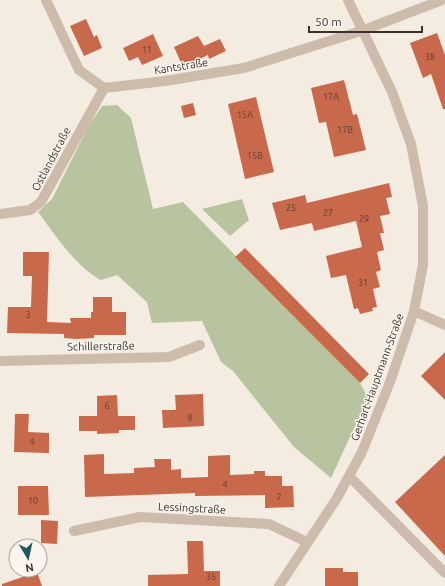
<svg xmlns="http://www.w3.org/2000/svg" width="445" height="586" font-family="Ubuntu,sans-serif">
	<rect width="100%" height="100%" fill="#f4ebe1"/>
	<path fill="#b8c4a0" d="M117,105L131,118L153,209L183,202L360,383L368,398L331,478L294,447L233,371L221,362L202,321L152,323L147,302L117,275L101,280C74,265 56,236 38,212L52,199L89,125L102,106Z
		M242,199L249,220L230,236L202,209Z"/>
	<path fill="#c8694b" d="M86,19L94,37L97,35L102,48L84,56L70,26Z
		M437,33L445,55V109H443L431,74L423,78L410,43Z
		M153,34L163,56L142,65L138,57L129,61L123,48Z
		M198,36L204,46L220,39L226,51L209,59L208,55L183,67L174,47Z
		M344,80L353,115L357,114L366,150L334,157L326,122L319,123L311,88Z
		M256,97L274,172L245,179L228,104Z
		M193,103L196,115L184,118L181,106Z
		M389,183L392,197L386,198L390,214L380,216L384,233H380L384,250L377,252L381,270L376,272L380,287L373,289L377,307L372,308L373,311L360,314L358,308L354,309L346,275L331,278L326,256L362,247L356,221L314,231L312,223L280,230L272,203L305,195L307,203Z
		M245,248L369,374L360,383L235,257Z
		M23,252H49L47,322L71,323L70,318H91V312H93V297H112V312H126V335H94V338L76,339L64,338V334L7,333L8,307H31L32,276H23Z
		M445,352V400L421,376Z
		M203,394L204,426L163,428L162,410H176L175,395Z
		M117,395L118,416H135V430H119V433L97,434V431H79V416H97V396Z
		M15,414H29L28,432L49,433V453L14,452Z
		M104,454V474L134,473V468L155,467L154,459H171V470L181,469V478L208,477V456L230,455V475L254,474V471H265V476H282V486H293L294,507L265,508V495L195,496V493L85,497L84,455Z
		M445,455V556L395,502Z
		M18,486H48L49,515H18Z
		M41,520L58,521L57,544L41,543Z
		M187,541H203L204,571H220V586H148V575L188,574Z
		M325,568H343V572H358V586H325Z
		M37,572L42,586H2V584Z"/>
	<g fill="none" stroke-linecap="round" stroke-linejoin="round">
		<path stroke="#cdbbac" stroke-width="10" d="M46,0L79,70L104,88L165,81L244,68L364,30L442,0
			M0,214L30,210L41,202L104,88
			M414,311L445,325
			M0,361L169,357L200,345
			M349,476L445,573
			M74,531L140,517L269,524L307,542
			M279,586L337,498L362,452L390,382L414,311L423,265V206L411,144L392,92L348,0"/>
	</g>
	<g text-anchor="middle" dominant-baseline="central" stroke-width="3" stroke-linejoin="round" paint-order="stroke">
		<g font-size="9" fill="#5e3e33">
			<text x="147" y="50">11</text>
			<text x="430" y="57">38</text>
			<text x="331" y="97">17A</text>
			<text x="245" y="115">15A</text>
			<text x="345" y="130">17B</text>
			<text x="255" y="156">15B</text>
			<text x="291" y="208">25</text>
			<text x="328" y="213">27</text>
			<text x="364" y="219">29</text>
			<text x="363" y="283">31</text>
			<text x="28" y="315">3</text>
			<text x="107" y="406">6</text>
			<text x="190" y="418">8</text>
			<text x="32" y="442">4</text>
			<text x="225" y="485">4</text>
			<text x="279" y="497">2</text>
			<text x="33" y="501">10</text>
			<text x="211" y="577">35</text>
		</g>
		<g font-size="11" fill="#3b302b" stroke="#fbf5ee">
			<text transform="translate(181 66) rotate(-9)">Kantstraße</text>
			<text transform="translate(51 159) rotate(-62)">Ostlandstraße</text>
			<text transform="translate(101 346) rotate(-1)">Schillerstraße</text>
			<text transform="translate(377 377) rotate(-70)">Gerhart-Hauptmann-Straße</text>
			<text transform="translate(192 508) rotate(3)">Lessingstraße</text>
		</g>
	</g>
	<g transform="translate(28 558) rotate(171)"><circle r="19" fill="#fbf5ee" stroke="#aea6a0"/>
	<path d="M0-3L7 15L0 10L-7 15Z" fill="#1f5a5e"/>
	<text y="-6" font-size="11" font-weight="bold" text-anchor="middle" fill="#3b302b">N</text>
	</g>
	<path d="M309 26v6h113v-6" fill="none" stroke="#3b302b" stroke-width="2"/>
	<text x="315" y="26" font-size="12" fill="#3b302b" stroke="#fbf5ee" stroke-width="3" paint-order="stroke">50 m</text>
</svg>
